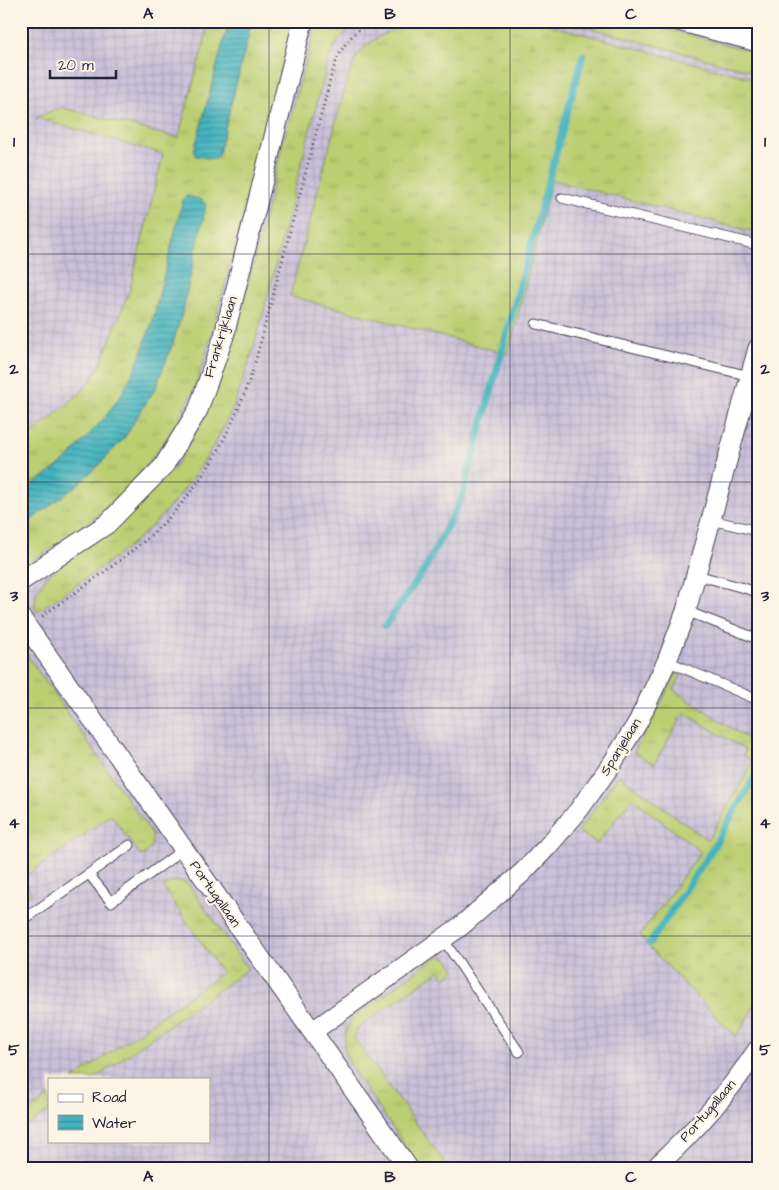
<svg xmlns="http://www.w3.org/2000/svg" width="779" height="1190" font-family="'Architects Daughter',sans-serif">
	<defs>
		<pattern id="industrial-grid" width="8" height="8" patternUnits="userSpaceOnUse" patternTransform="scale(1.25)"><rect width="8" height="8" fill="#c8bfd8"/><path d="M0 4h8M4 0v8" fill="none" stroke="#aca4ba"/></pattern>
		<pattern id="grass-tufts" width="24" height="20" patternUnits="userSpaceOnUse" patternTransform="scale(1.25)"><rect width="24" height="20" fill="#bbce71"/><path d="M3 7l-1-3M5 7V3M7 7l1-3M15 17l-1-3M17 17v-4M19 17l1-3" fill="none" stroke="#a0b163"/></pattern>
		<pattern id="water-rules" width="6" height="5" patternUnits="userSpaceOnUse" patternTransform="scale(1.25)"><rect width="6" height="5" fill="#44b3be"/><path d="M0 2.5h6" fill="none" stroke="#38919c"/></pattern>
	</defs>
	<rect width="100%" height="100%" fill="#fcf5e5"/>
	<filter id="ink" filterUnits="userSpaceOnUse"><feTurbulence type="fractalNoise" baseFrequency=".02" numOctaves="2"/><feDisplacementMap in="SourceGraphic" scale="10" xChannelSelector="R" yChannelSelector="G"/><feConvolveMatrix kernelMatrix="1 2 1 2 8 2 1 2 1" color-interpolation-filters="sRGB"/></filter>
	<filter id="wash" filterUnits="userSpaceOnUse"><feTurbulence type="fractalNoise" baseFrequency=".0096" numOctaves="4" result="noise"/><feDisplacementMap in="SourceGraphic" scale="20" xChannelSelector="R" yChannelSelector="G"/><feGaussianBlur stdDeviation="1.12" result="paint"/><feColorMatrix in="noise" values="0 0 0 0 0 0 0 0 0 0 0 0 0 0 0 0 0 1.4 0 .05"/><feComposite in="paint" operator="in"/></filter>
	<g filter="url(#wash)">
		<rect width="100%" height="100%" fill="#f5e9cf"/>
		<path fill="url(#industrial-grid)" fill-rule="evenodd" d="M21,21H758V1169H21ZM49,1079H209V1141H49Z"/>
		<path fill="url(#grass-tufts)" stroke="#6e7856" d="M210,21H229L194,151L218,156L252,21H292L290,35L227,277L204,361L193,392L177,423L151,460L120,495L94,518L42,555L29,563H21V526L27,523L76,486L98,466L124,438L156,387L174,340L183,310L192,265L183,200L152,323L137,365L123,392L106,416L68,458L48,474L21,492V443L78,395L89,383L100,365L130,289L163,154L36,118L60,107L178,138Z
			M319,21H360C344,32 335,43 328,60L259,329C251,356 243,382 233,408C229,416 225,424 221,432C200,471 173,508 140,537C107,565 70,589 35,613C34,596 37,588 48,575L109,531L141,502L175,466L191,442L207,409L219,383L238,326L282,146L314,33Z
			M409,21H534L758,80V233L552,180L508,354L290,296L343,95C347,82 350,68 357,57C368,39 391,31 409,21Z
			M565,21H637L758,53V73Z
			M21,648H22L152,834C153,846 152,850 141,856L111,815L22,879L32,893L21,900Z
			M677,673L681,675L674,690L758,746V999L737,1036L726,1027L648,946L640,935L701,852L632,798L597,844L578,831L619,775L708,840L753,762L743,755L746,750L684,713L654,764L634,752Z
			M182,881L188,884L248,969L94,1079H73L222,973L163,887L170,882Z
			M442,956L448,959L455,970L445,978L439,971L357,1028L354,1038L449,1169H421L354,1072C342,1051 341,1039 352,1018L435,958Z
			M49,1096V1111L21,1130V1116Z"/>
		<path fill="url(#water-rules)" stroke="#336a7c" d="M229,21H252L218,156L214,159L195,156L194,151Z
			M188,196L202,200L206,205L183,310L174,340L156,387L124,438L98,466L76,486L27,523L21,526V492L48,474L68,458L106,416L123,392L137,365L152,323L183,200L185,197Z"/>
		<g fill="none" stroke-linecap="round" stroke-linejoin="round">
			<path stroke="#44b3be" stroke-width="7" d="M385,626L425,569L462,497L583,55
				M650,943L710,853L758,771"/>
		</g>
	</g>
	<g filter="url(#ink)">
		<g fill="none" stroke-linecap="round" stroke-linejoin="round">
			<g stroke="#424051" stroke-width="11">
				<path id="lane" d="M562,198L758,245
					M536,324L750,376
					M745,396L758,399
					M711,520L758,531
					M697,575L758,592
					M686,611L758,639
					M667,661L758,700
					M89,874L111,902L184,849
					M21,921L130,845
					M443,939L519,1052"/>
			</g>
			<g stroke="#424051" stroke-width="21">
				<path id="street" d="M679,21L758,42
					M21,581L107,524L163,467L198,410L224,336L303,21
					M21,618L409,1169
					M313,1031L461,926L522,873L547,847L578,811L613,762L638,722L667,661L686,611L758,348
					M654,1169C693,1133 728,1094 758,1049"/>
			</g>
			<path stroke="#424051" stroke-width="3" stroke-dasharray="1 4" stroke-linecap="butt" d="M42,616C80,589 118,564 152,534C204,487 234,428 255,363L332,73C340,49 349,33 373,21"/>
			<use href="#lane" stroke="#fff" stroke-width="9"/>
			<use href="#street" stroke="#fff" stroke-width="19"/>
		</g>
	</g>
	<path fill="none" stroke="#22223b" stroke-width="1" stroke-opacity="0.55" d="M269,21V1169M510,21V1169M21,254H758M21,482H758M21,708H758M21,936H758"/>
	<g text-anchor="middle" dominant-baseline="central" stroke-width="4.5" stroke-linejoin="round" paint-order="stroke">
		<g font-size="14" fill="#22223b" stroke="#fcf5e5">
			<text transform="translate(221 337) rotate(-73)">Frankrijklaan</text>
			<text transform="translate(621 747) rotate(-58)">Spanjelaan</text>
			<text transform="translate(215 894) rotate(55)">Portugallaan</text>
			<text transform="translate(708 1111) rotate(-49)">Portugallaan</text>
		</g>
	</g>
	<rect width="779" height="1190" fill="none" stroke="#fcf5e5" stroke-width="55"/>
	<rect x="48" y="1078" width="162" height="65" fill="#fcf5e5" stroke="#a5a1a1"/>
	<rect x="58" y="1094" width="25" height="8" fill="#ffffff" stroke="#a5a1a1"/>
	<text x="92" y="1102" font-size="15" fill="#22223b">Road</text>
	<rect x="58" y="1115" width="25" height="15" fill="url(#water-rules)" stroke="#a5a1a1"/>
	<text x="92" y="1128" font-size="15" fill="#22223b">Water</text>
	<path d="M50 70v8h66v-8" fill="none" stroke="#22223b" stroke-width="2.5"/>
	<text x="58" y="70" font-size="15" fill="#22223b" stroke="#fcf5e5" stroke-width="4" paint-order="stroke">20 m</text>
	<rect x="28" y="28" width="724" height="1134" fill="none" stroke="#22223b" stroke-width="2"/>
	<g font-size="16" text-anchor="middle" font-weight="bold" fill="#22223b">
		<text x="148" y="19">A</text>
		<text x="390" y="19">B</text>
		<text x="631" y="19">C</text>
		<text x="14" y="147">1</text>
		<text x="765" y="147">1</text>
		<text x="14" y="374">2</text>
		<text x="765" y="374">2</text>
		<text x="14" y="601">3</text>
		<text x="765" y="601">3</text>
		<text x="14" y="828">4</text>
		<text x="765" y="828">4</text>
		<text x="14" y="1055">5</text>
		<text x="765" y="1055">5</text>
		<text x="148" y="1182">A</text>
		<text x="390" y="1182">B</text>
		<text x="631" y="1182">C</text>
	</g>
</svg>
